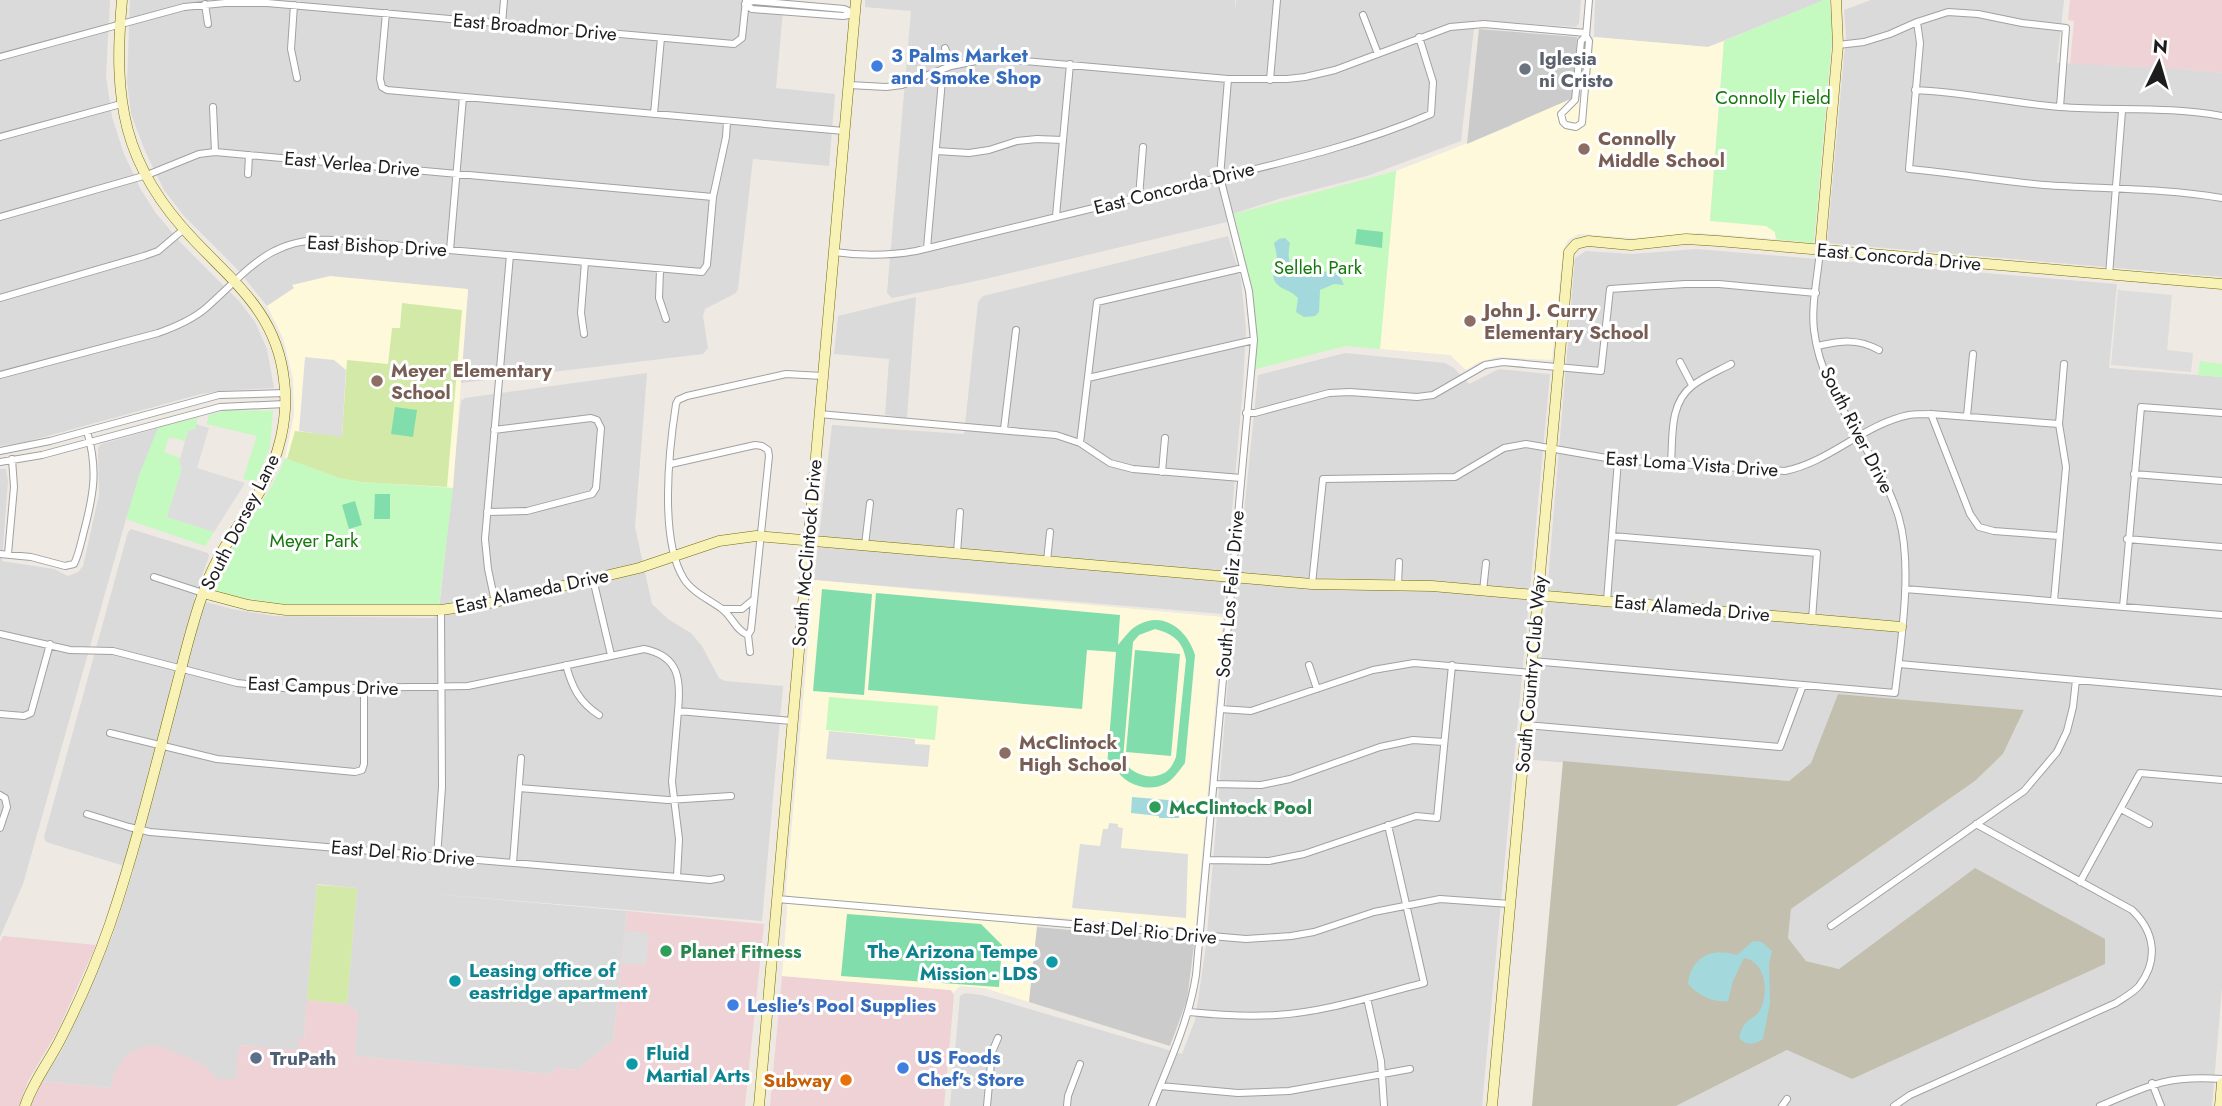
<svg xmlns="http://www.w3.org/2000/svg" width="2222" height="1106" font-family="Jost,sans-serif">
	<rect width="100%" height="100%" fill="#eee9e3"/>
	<path fill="#dbdada" d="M0,0H110L106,76L112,117L124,154L140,188L155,212L180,242L240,302L255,322L267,349L274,388L220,391L201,394L22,443L0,446Z
		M130,0H784L776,88L835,94L829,166L753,159L738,289L736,293L705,309L703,316L708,348L703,354L461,383L468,289L295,288L267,306L238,270L184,216L164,190L145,151L131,114L127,82Z
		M865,0H1235V9L1236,0H1581L1579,23L1576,27L1475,20L1461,141L1367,176L1282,198L1226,216L1227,222L981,280L892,298L887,293L911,11L865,7Z
		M1595,0H1824L1708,47L1594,37Z
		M1871,0H2064L2057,63L2172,68L2222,73V277L1827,243L1846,35L1844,10Z
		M1228,236L1241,279L1246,329L1243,386L1223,614L814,580L832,425L964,434L978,302L983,296Z
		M1696,249L2117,284L2109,368L2222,377V989L2212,1106H1676L1787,1050L1853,1079L1975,868L1839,969L1806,961L1788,938L1791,909L1975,781L2003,754L2024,711L1838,694L1811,763L1789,781L1533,760L1575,258L1586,251L1632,254Z
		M916,297L907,418L885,415L889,359L834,354L838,316Z
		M1345,353L1445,363L1454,368L1469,384L1499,369L1550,374L1482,1106H950L960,996L965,993L982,995L1182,1054L1195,1020L1206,946L1233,621L1258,375Z
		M647,373L635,527L652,604L668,619L691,633L702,646L719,678L725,681L783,686L762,921L411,892L627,911L613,1040L578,1070L557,1068L550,1074L354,1056L358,1012L347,1004L357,888L317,884L304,1038L298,1051L240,1045L237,1080L114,1075L111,1088L42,1081L62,1050L80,1012L112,937L134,869L46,842L44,837L128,532L131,529L208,553L209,556L194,599L232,609L275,616L433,618L436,616L440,602L461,401L465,398Z
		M158,428L126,519L23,884L0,937V469H6L8,481L2,561L54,569L68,576L78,572L83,566L99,495L98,448L101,444Z"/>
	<path fill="#efd2d5" d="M2070,0H2222V73L2171,68L2070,64L2074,21L2068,20Z
		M627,911L764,924L745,1106H31L42,1081L110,1088L114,1075L123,1059L131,1052L145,1046H161L206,1066L216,1078L236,1080L239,1045L298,1050L299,1038H304L307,1000L347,1004L358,1012L355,1056L550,1074L557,1068L578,1070L613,1040Z
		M3,936L96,945L58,1030L28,1081L19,1106H0V942Z
		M782,976L951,990L954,995L944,1106H770Z"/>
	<path fill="#fff9db" d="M1594,37L1708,47L1724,41L1710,220L1766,226L1775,232L1776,239L1698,233L1634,238L1579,234L1568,240L1563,250L1552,360L1497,357L1479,362L1466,370L1450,355L1380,349L1396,171L1511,126L1513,123L1573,98L1588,97Z
		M330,276L468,289L453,488L361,482L339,478L285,458L294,415L293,379L283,338L267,306L294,288L292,285Z
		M814,580L1223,617L1196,925L1193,929L1038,916L1029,1002L984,988L960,986L953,993L951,990L782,976L787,912L786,889Z"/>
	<path fill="#cbcbcb" d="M1479,29L1577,37L1573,98L1467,144Z
		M1037,927L1191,941L1194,945L1187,1000L1170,1046L1029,1002Z"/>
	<path fill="#c3bfae" d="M1838,694L2024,710L2003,754L1975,781L1791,909L1788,938L1806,961L1839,969L1975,868L2105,939V964L1852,1079L1787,1050L1676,1106H1532L1563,761L1789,781L1811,763Z"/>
	<path fill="#d2e9a8" d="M402,303L462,310L447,487L361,482L339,478L287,459L295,431L342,436L347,360L388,364L392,328H400Z
		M317,885L357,888L347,1004L307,1000Z"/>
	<path fill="#c4f9bf" d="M1824,0H1829L1833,27L1814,240L1812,243L1776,239L1775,232L1766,226L1710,221L1724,41Z
		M1396,171L1380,349L1345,346L1255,369C1259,315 1247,266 1234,214Z
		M2200,361L2222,364V377L2198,375Z
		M226,410L273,411L270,446L256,482L243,479L257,436L207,424L209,415Z
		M198,417L195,429L188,431L185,441L169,437L164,452L180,458L179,462L182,468L167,517L214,532L205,546L126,519L139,475L158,428Z
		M285,458L339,478L361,482L453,488L439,604H285L242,598L214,590L212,586C230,540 267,504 285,458Z
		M829,697L938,706L935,740L826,730Z"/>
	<path fill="#81ddab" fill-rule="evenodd" d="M1357,229L1383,232L1382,248L1355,244Z
		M395,407L417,410L413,437L391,434Z
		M375,494H390V519H374Z
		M355,501L362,525L349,529L342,505Z
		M822,589L872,594L864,695L813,691Z
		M876,593L1120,615L1118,645C1124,638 1130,629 1138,625C1164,610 1188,631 1195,655L1185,763C1179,771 1173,780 1165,784C1147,793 1123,784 1115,767L1107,766L1116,652L1087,650L1082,709L868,690ZM1155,629C1173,634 1183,641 1186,660L1176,757C1173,764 1170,771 1162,774C1148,781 1128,772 1123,759L1133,642L1139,635Z
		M1135,650L1180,654L1171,756L1126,752Z
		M847,914L981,924L1002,945L999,987L841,976Z"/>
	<path fill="#ddd" d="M2118,290L2172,295L2167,350L2193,353L2191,372L2111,365Z
		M305,357L334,360L346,370L342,437L299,431Z
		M196,424L209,428L197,468L245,483L214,532L167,517L182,468L179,462L188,431L195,429Z
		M829,731L915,739V744L930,745L928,767L826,759Z
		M1109,823L1118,824V827L1123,828L1121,848L1188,854L1186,918L1072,908L1080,844L1100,846L1103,829H1108Z
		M625,931L649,933L646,965L622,963Z"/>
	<path fill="#a3d8dc" d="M1285,238L1290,243C1286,259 1290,276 1311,275C1319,275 1325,269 1334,272C1340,274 1341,279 1344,285L1334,284L1320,290L1319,312L1315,316L1304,317L1296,312L1298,298C1292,291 1286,291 1279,286C1268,277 1276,269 1277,260C1277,254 1275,248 1274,243L1279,239Z
		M1132,797L1180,801L1179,818H1159V816L1131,813Z
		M1753,941L1762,942L1772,951L1769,964L1770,1003L1763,1039C1755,1045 1746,1046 1739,1038C1745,1014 1754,1023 1761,1008C1769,991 1765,961 1744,958L1733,981L1728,1001C1713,1003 1698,995 1688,984C1691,956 1713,947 1737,955Z"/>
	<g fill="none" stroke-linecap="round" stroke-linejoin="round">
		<g stroke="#a1a1a1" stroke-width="8">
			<path id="street" d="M753,1L844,9L855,14L843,16L752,9L745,4Z
				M205,4L208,24
				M294,5L291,49L297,78
				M386,13L380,79L382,87L387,90L844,131
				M1363,15L1378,54
				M1917,22L1920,43L1909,169C1954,173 1999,181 2044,185C2103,189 2163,188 2222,198
				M502,24L504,0
				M1586,36L1589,41L1582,123L1576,127L1566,125L1563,122L1561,114L1575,100L1581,41L1586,36L1589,0
				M1838,45L1864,42L1890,34L1917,22L1948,12L1978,14L2022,23L2066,28L2060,107
				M945,48L951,66
				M0,57L184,7L225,3H267L734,44L742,38L746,0
				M1270,80L1277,0
				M849,85L886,87L902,85L951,66L991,58L1228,79H1287L1305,77L1335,70L1450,27L1484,24L1586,33
				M1915,90C1964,92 2011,103 2060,107C2114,111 2169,106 2222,116
				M213,107L215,152
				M654,114L661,38
				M0,137L121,104
				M936,151L969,153L989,150L1017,141L1037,139L1063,140
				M248,174L249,155
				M1139,197L1143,147
				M1056,216L1070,64
				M0,217L147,175L199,154L215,152L713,197
				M927,248L943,69
				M450,250L463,97
				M834,252C862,256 888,256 916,251C1018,226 1120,202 1222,177C1293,160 1364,143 1431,114L1433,82L1419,37
				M660,269L659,298L666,319
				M2109,275L2122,111
				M0,298L144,256L158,251L184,229
				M584,334L581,313L585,262
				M1817,346C1841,341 1857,338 1879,350
				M1680,362L1692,385
				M0,375L158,333C175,327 192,320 206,308C249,270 270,236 334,240L702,272L707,265L713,197L726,137L727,121
				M1088,378L1254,340
				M1246,413H1255L1329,393L1350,392L1417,397L1433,395L1485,365L1503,362L1601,371L1610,289L1685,284H1719L1816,293
				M819,414L1056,435L1080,443L1110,463L1133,469L1241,478
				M1931,414L1970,514L1979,527L1994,531L2059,536
				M1967,416L1973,354
				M1004,429L1016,330
				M1080,443L1097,302L1243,268
				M0,451L50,441L219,395L285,393
				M0,462L42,455L220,407L285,404
				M1671,463C1673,437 1669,404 1692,386C1703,377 1718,371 1731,364
				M671,464L755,445L762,446L768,450L769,456L751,630L748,635L750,652
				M1162,472L1165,438
				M2134,474L2222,481
				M487,512L527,511L592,494L596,488L601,428L597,420L591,418L494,430
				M1612,536L1817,553L1812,619
				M2127,539L2222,547
				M865,545L870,503
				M957,553L960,512
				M0,554L31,557L65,566L74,564C79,554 81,542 84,531C94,493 98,469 87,431
				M8,554L14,487L12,459
				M1047,561L1050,532
				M154,577L203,593
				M593,579L611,655
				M1312,584L1323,479L1455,477L1504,448L1526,444L1618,460L1785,471C1830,462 1864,424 1909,415C1916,414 1924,414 1931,414L2059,424
				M1398,585L1399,562
				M1905,589L2222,615
				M1483,591L1486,563
				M1607,601L1618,460
				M2054,601L2066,467L2059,424L2064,364
				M495,602L488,569L485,539L510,255
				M2123,607L2141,407L2222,413
				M723,609H742L754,599
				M0,634L70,650L113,651L237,683L293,689L468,686L644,649C680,656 681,681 678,711L792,721
				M748,635C736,631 732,616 722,609C710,600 692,592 684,579C659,540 669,449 676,404L678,400L687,396L786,374L823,376
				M1532,661L1895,693C1901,641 1913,567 1899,518C1879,451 1822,401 1814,330C1811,305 1818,275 1820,250
				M1899,664L2222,693
				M566,665C572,687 579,702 599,715
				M1309,665L1317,689
				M1220,709L1251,711L1373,670L1414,663L1531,673
				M0,714L24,716L31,713L50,644
				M1526,725L1780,747L1803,685
				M110,733L217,759L355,772L362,770L364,764V688
				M1214,784L1261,785L1290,779L1380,747L1413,740L1444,742
				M519,788L668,800L731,796
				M0,795L5,798L7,807L0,828
				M2121,809L2149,824
				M87,814L129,827L150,832L677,877L710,880L721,878
				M437,857L442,787L441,610
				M1207,860L1269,861L1304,854L1416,816L1437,818L1452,665
				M513,863L521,758
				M677,877L679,839L672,782L678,711
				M2080,882L2140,773L2222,780
				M777,899L1246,939L1291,936L1314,932L1374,912L1440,899L1510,904
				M1831,926L2024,791L2057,752L2067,731L2073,707L2076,680
				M1367,998L1381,1061L1384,1106
				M1189,1012C1218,1015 1246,1017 1276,1015C1326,1012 1376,995 1424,983L1388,825
				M2152,1083L2161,1106
				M1160,1086L1238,1093L1289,1091L1410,1069
				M987,1106L992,1052L998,1038
				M1067,1106L1068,1096L1080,1064
				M1152,1106C1169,1063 1189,1021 1196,975L1254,340L1249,291L1220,177L1228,79
				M1782,1106L1787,1099
				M1894,1106L1910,1095L2116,1003C2123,998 2133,993 2139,986C2159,960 2155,932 2132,910L1976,824
				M2100,1106C2149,1085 2168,1075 2222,1079"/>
		</g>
		<g stroke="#736d05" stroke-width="11">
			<path id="secondary" d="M1820,250L1838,45L1836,0
				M203,593L248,605L286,610H441L495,602L639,568L719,541L756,536L1312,584L1432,586L1901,627
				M25,1106C33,1082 48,1063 59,1042C78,1005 96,964 110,924C135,850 154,773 174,696C184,659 192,621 206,585C219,550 242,523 260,491C279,458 289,417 284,380C277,315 236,284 194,240C122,165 113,100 122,0
				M759,1106L856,0
				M1492,1106L1569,252L1576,244L1588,241L1631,245L1686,239L1718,241L2222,284
				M2220,1106L2222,1083"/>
		</g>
		<use href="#street" stroke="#fff" stroke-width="6"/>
		<use href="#secondary" stroke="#f9f2b6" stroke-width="10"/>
	</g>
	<g fill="#3f7fe0" stroke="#fff" stroke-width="2.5">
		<circle cx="877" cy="66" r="7"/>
		<circle cx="733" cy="1005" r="7"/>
		<circle cx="903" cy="1068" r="7"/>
	</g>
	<circle fill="#6b7280" stroke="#fff" stroke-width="2.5" cx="1525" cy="69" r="7"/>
	<g fill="#8d6e63" stroke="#fff" stroke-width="2.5">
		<circle cx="1584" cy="149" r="7"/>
		<circle cx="1470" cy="321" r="7"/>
		<circle cx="377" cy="381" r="7"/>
		<circle cx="1005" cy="753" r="7"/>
	</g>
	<g fill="#2e9e5b" stroke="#fff" stroke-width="2.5">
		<circle cx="1155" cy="807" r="7"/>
		<circle cx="666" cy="951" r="7"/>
	</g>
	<g fill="#0f9aa8" stroke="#fff" stroke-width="2.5">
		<circle cx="1052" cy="962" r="7"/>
		<circle cx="455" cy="981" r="7"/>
		<circle cx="632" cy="1064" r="7"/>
	</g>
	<circle fill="#5c6f8a" stroke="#fff" stroke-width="2.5" cx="256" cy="1058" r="7"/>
	<circle fill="#e8710a" stroke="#fff" stroke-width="2.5" cx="846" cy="1080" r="7"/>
	<g text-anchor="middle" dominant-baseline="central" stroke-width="6" stroke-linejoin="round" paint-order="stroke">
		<g font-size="19" fill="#1d1d1d" stroke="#fff">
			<text transform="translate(535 27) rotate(5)">East Broadmor Drive</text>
			<text transform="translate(352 164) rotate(5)">East Verlea Drive</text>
			<text transform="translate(1174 188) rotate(-14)">East Concorda Drive</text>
			<text transform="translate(377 246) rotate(3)">East Bishop Drive</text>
			<text transform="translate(1899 257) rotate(5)">East Concorda Drive</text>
			<text transform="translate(1857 430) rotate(63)">South River Drive</text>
			<text transform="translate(1692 464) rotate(4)">East Loma Vista Drive</text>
			<text transform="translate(240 522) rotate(-63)">South Dorsey Lane</text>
			<text transform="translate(807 553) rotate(-85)">South McClintock Drive</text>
			<text transform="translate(532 591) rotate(-12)">East Alameda Drive</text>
			<text transform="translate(1230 594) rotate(-85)">South Los Feliz Drive</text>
			<text transform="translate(1692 608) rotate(5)">East Alameda Drive</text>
			<text transform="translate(1531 674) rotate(-85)">South Country Club Way</text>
			<text transform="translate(323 686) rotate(2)">East Campus Drive</text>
			<text transform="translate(403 853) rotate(5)">East Del Rio Drive</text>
			<text transform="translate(1145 931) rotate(5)">East Del Rio Drive</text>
		</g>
		<g font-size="19" font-weight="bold" fill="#366cbe" stroke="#fff" text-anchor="start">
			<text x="891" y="55">3 Palms Market<tspan x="891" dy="22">and Smoke Shop</tspan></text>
			<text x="747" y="1005">Leslie's Pool Supplies</text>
			<text x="917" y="1057">US Foods<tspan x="917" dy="22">Chef's Store</tspan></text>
		</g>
		<g font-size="19" font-weight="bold" fill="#5b616d" stroke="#fff" text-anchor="start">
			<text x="1539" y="58">Iglesia<tspan x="1539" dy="22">ni Cristo</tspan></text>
		</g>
		<g font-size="19" fill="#147a0c" stroke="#fff">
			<text x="1773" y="97">Connolly Field</text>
			<text x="1318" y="267">Selleh Park</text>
			<text x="314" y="540">Meyer Park</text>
		</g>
		<g font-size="19" font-weight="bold" fill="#785e54" stroke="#fff" text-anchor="start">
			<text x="1598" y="138">Connolly<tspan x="1598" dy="22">Middle School</tspan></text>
			<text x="1484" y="310">John J. Curry<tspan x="1484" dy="22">Elementary School</tspan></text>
			<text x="391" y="370">Meyer Elementary<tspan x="391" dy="22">School</tspan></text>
			<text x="1019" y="742">McClintock<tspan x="1019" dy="22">High School</tspan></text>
		</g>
		<g font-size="19" font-weight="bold" fill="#27864d" stroke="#fff" text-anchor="start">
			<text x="1169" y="807">McClintock Pool</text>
			<text x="680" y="951">Planet Fitness</text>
		</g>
		<g font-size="19" font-weight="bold" fill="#0d838f" stroke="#fff" text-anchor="start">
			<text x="1038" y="951" text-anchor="end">The Arizona Tempe<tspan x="1038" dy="22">Mission - LDS</tspan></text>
			<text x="469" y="970">Leasing office of<tspan x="469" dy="22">eastridge apartment</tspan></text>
			<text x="646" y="1053">Fluid<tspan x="646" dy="22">Martial Arts</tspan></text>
		</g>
		<g font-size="19" font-weight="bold" fill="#4e5e75" stroke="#fff" text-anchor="start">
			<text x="270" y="1058">TruPath</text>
		</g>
		<g font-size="19" font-weight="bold" fill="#c56008" stroke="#fff" text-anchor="end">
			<text x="832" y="1080">Subway</text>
		</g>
	</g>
	<g transform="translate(2159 63) rotate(5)" stroke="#ffffff" stroke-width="5" paint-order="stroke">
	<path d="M0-5L12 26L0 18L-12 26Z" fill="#1d1d1d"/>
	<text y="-10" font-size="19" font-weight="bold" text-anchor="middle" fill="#1d1d1d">N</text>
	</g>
</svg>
